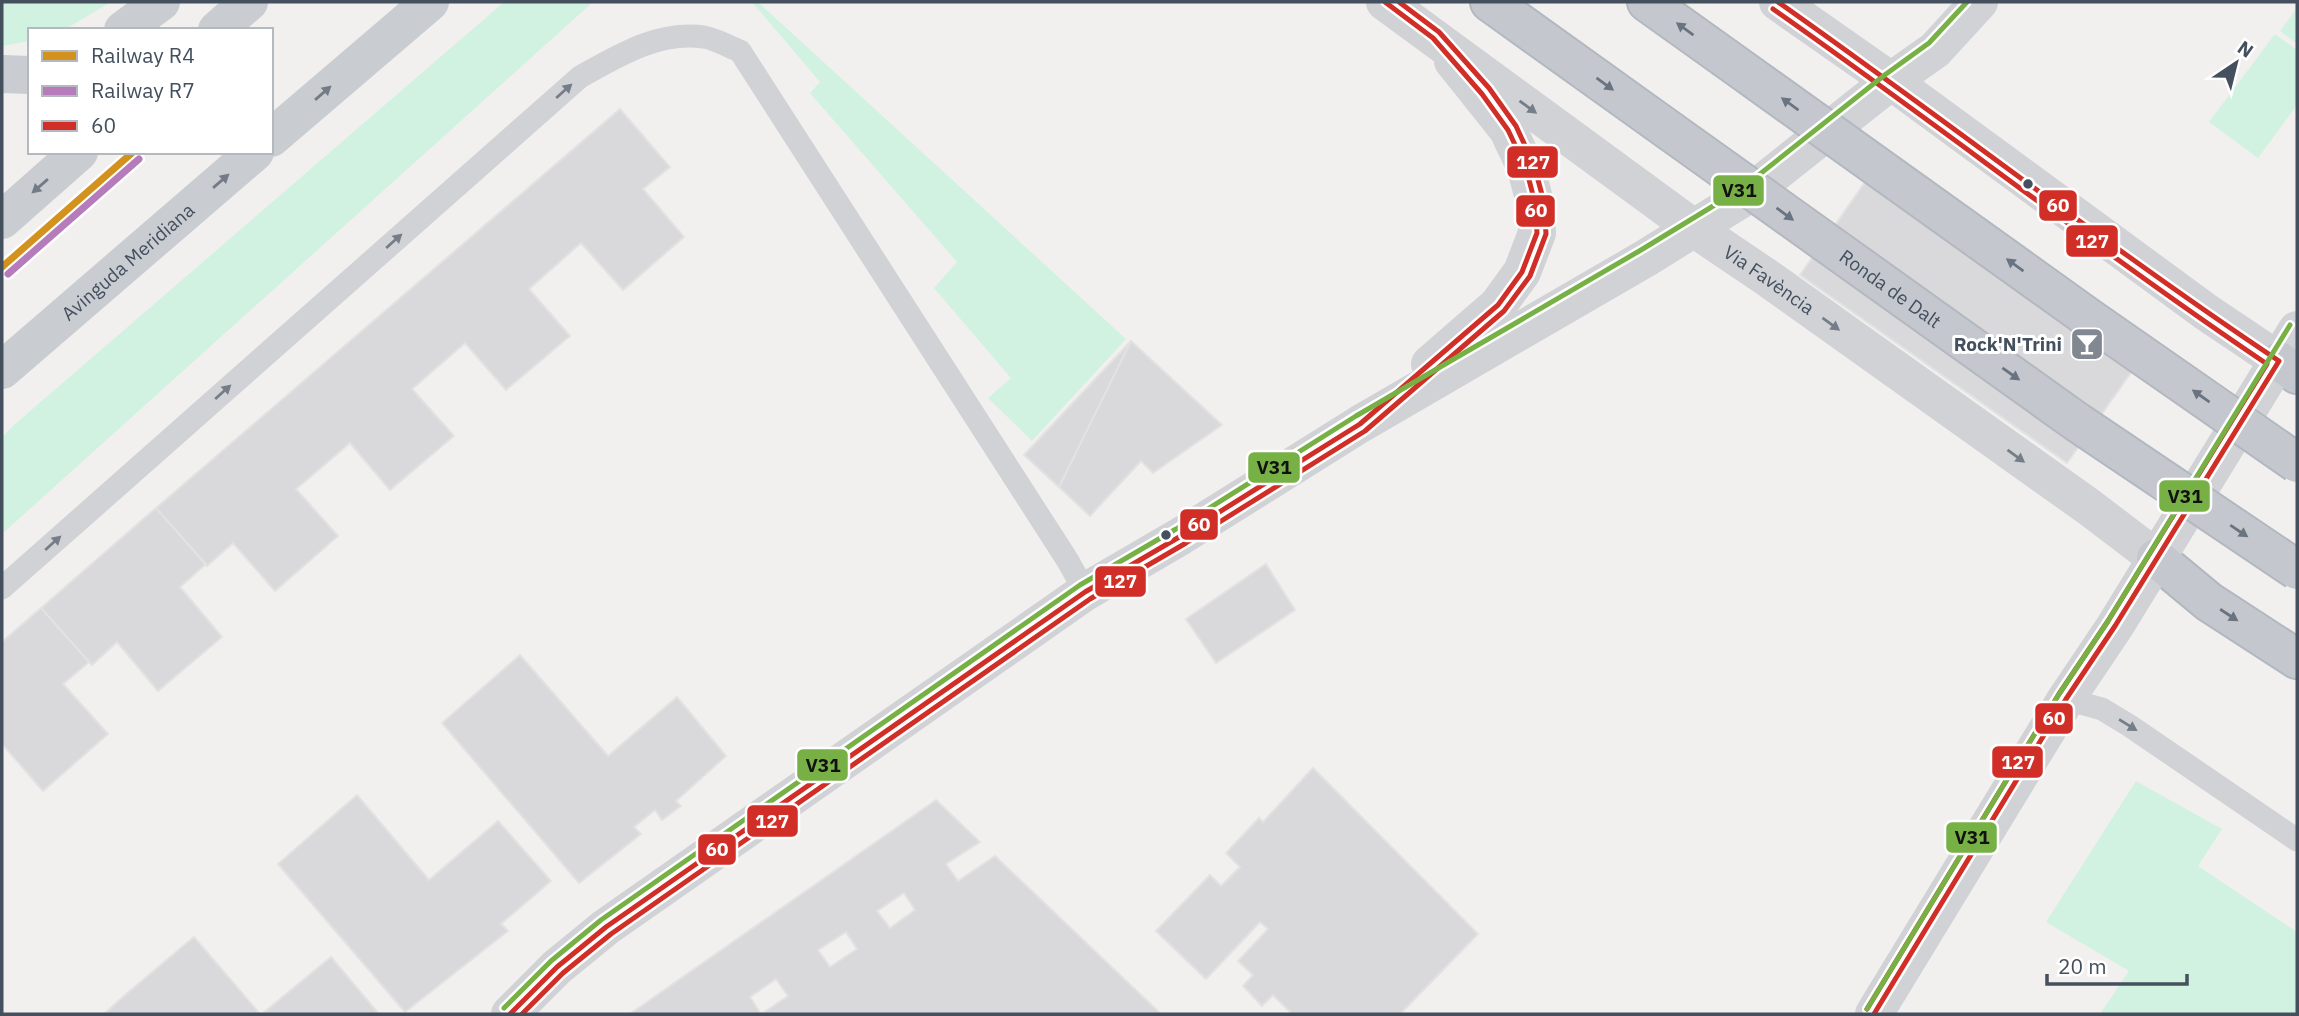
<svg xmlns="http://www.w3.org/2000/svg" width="2299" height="1016" font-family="'IBM Plex Sans',sans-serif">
	<rect width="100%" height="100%" fill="#f1f0ef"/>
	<path fill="#d1f2e0" d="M2,2H111L64,30H30V41L2,46Z
		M504,2H593L2,534V437L14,425Z
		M752,2H758L1126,339L1032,441L988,398L1011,378L934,288L957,262L810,93L820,82Z
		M2297,8V44L2280,31Z
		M2275,34L2297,50V105L2258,158L2209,122Z
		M2136,781L2222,829L2198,866L2297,932V1014H2100L2129,971L2046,922Z"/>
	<path fill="#d9d9db" stroke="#e2e2e2" stroke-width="2" fill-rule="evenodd" d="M620,109L670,167L643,189L684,237L623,290L581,243L529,289L570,336L506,390L465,343L412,389L454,436L390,490L350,443L296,489L338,536L275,591L233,543L207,566L156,508Z
		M1875,168L2142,357L2067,463L1800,275Z
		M1131,341L1059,487L1024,455Z
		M1131,341L1222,425L1153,473L1141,461L1090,516L1059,487Z
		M156,508L206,564L180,587L222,637L158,691L117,642L92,665L41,608Z
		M1266,564L1295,610L1216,663L1186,619Z
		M41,608L89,662L63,684L108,734L43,791L2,744V642Z
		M520,655L608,756L677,697L726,756L676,801L681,806L662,820L655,810L634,827L641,834L579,883L442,723Z
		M1313,768L1478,934L1400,1014H1292L1273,995L1262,1006L1243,986L1253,975L1238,961L1268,929L1260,922L1206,979L1156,931L1210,875L1221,886L1240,867L1226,853L1259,818L1263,822Z
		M357,795L429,880L498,821L551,881L501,924L508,931L405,1012L278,864Z
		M936,800L980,842L946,864L958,881L995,856L1161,1014H761L788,996L776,979L750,997L761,1014H630ZM904,893L915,910L890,928L877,911ZM846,932L857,949L830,967L818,950Z
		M194,937L260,1014H104L125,995Z
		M331,957L379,1014H262Z"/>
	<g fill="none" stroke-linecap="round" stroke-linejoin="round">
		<g stroke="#b3b8c0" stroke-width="42">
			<path id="trunk" d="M1490,2L1670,131
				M1647,2L1724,57
				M2279,361L2297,374
				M2156,558L2209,602L2297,659"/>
		</g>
		<path stroke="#d0d2d6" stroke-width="23" d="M2,588L580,77C619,55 658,31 704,37C716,39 729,47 740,51L1068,561L1085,592
			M2066,699L2102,709L2130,726L2297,840"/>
		<path stroke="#d0d2d6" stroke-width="38" d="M1430,364L1498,305L1522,272L1537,233L1535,203L1526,168L1508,130L1453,61
			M510,1014L557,967L606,927L1085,592L1181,536L1360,424L1646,258L1746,196L1891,81L1935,50L1979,2
			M1874,1014L2066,699L2115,626L2297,330"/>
		<g stroke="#d0d2d6" stroke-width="38">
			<path id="s1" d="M1385,2L1695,229L1769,279L2089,507L2156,558"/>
			<path d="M1778,2L1891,81L2206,312L2279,361"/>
		</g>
		<g stroke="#c9ccd1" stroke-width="38">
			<path d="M123,30L161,2"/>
			<path d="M217,30L249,2"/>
			<path d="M2,74L30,75"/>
			<path d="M271,138L430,2"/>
			<path d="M2,220L79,152"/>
			<path id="s2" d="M2,370L255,152"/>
		</g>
		<use href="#trunk" stroke="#c4c8ce" stroke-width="38"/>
		<g stroke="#b3b8c0" stroke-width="42" stroke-linecap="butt">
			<g id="trunk-bridge">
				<path d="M1724,57L2090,319L2297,463"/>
				<path id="s3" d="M1670,131L2077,422L2297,570"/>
			</g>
		</g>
		<use href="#trunk-bridge" stroke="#c4c8ce" stroke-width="38"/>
		<g stroke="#fff" stroke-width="10">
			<path id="bus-1" d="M1778,2C1946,120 2108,247 2279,361L2115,626L2066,699L1874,1014
				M510,1014L557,967L606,927L1085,592L1181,536L1360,424L1498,305L1522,272L1537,233L1535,203L1526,168L1508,130L1482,94L1433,38L1385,2"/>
		</g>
		<g stroke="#fff" stroke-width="10">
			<path id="bus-2" d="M1773,9C1939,125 2099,251 2267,364L2108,621L2059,694L1867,1009
				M522,1014L563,973L611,934L1090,599L1186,543L1365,431L1504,311L1530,276L1546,234L1544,202L1534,165L1516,126L1489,88L1439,32L1399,2"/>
		</g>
		<g stroke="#fff" stroke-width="10">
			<path id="bus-3" d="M504,1008L551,961L601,920L1080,585L1176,529L1356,416L1641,250L1741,189L1886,74L1929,43L1967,2
				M1867,1009L2059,694L2108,621L2290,325"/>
		</g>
		<use href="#bus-1" stroke="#d02e26" stroke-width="5"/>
		<use href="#bus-2" stroke="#d02e26" stroke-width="5"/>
		<use href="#bus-3" stroke="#77b045" stroke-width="5"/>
		<g stroke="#fff" stroke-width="12">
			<path id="rail-1" d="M2,267L133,152"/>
		</g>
		<g stroke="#fff" stroke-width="12">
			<path id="rail-2" d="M8,274L139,159"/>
		</g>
		<use href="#rail-1" stroke="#d2921d" stroke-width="7"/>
		<use href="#rail-2" stroke="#b57bba" stroke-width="7"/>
	</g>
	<defs><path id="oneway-solid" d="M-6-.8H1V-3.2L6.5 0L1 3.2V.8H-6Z" transform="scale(1.75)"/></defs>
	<g fill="#6a7480">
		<use href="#oneway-solid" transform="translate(1685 29) rotate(-144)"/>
		<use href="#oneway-solid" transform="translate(1605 84) rotate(36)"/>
		<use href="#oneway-solid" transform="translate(1790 104) rotate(-144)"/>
		<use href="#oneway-solid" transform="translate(1785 214) rotate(36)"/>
		<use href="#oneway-solid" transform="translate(2015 265) rotate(-144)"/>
		<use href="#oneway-solid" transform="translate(2011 374) rotate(35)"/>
		<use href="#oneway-solid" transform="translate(2201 396) rotate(-145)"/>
		<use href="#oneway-solid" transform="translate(2239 531) rotate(34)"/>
		<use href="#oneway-solid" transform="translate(2229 615) rotate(33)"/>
	</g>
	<g fill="#757e88">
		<use href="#oneway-solid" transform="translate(564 91) rotate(-42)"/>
		<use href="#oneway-solid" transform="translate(1528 107) rotate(36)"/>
		<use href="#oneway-solid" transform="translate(394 241) rotate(-42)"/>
		<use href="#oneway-solid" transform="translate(1831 324) rotate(36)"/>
		<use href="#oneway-solid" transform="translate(223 392) rotate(-42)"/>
		<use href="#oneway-solid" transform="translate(2016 456) rotate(36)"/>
		<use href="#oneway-solid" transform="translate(53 543) rotate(-42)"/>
		<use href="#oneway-solid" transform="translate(2128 725) rotate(32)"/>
	</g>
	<g fill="#737b86">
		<use href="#oneway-solid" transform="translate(323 93) rotate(-41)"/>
		<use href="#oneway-solid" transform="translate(221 181) rotate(-41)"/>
		<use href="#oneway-solid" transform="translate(40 186) rotate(139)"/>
	</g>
	<defs>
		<g id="bar-square" transform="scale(1.75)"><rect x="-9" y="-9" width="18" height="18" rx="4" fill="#818891" stroke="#fff"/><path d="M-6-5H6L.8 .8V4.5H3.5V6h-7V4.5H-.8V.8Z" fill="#fff"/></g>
	</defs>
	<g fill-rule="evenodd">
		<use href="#bar-square" x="2087" y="344"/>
	</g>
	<g fill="#44505e" stroke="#fff" stroke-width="2.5">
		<circle cx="2028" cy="184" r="6"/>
		<circle cx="1166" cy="535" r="6"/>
	</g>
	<g text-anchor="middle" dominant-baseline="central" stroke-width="6" stroke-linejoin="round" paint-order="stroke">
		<g font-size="19" fill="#44505e" stroke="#fff">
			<text stroke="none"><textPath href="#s2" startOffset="166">Avinguda Meridiana</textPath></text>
			<text stroke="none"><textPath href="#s1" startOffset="474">Via Favència</textPath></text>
			<text stroke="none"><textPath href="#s3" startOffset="271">Ronda de Dalt</textPath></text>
		</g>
		<g font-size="19" font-weight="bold" fill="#44505e" stroke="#fff" text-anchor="end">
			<text x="2062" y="344">Rock'N'Trini</text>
		</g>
	</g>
	<g stroke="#fff" stroke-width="2.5">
		<rect x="1506" y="145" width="53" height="34" rx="7" fill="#d02e26"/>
		<rect x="1712" y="174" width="53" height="33" rx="7" fill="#77b045"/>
		<rect x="2038" y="189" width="40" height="33" rx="7" fill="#d02e26"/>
		<rect x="1515" y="194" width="41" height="34" rx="7" fill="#d02e26"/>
		<rect x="2065" y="224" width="54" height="34" rx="7" fill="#d02e26"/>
		<rect x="1247" y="451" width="54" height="33" rx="7" fill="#77b045"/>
		<rect x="2158" y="479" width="53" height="34" rx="7" fill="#77b045"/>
		<rect x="1179" y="508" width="40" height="33" rx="7" fill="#d02e26"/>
		<rect x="1094" y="565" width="53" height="33" rx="7" fill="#d02e26"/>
		<rect x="2034" y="702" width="40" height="33" rx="7" fill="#d02e26"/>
		<rect x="1991" y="745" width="53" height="34" rx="7" fill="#d02e26"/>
		<rect x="796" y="748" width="53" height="34" rx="7" fill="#77b045"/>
		<rect x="746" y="804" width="53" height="34" rx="7" fill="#d02e26"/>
		<rect x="1945" y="821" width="53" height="33" rx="7" fill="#77b045"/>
		<rect x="697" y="833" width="40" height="33" rx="7" fill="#d02e26"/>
	</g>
	<g font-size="19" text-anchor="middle" font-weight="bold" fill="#fff">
		<text x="1533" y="169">127</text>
		<text x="2058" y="212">60</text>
		<text x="1536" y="217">60</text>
		<text x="2092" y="248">127</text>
		<text x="1199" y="531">60</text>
		<text x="1120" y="588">127</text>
		<text x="2054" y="725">60</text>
		<text x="2018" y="769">127</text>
		<text x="772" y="828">127</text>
		<text x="717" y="856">60</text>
	</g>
	<g font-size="19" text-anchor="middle" font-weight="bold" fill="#111">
		<text x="1739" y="197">V31</text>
		<text x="1274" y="474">V31</text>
		<text x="2185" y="503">V31</text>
		<text x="823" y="772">V31</text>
		<text x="1972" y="844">V31</text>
	</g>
	<rect width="2299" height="1016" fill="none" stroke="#44505e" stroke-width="7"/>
	<rect x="28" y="28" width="245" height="126" fill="#ffffff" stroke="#b4b9bf" stroke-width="2"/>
	<rect x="42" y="51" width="35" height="10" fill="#d2921d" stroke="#b4b9bf" stroke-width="2"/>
	<text x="91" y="63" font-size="21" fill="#44505e">Railway R4</text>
	<rect x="42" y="86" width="35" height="10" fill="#b57bba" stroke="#b4b9bf" stroke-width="2"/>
	<text x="91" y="98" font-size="21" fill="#44505e">Railway R7</text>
	<rect x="42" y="121" width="35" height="10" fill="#d02e26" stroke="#b4b9bf" stroke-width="2"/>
	<text x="91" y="133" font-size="21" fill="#44505e">60</text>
	<g transform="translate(2236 63) rotate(35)" stroke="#ffffff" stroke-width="5" paint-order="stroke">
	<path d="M0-5L12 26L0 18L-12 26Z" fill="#44505e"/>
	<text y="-10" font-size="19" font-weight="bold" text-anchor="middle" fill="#44505e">N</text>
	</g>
	<path d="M2047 974v10h140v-10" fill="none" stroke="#44505e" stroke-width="3.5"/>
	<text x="2058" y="974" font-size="21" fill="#44505e" stroke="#ffffff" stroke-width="5" paint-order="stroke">20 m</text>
</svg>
